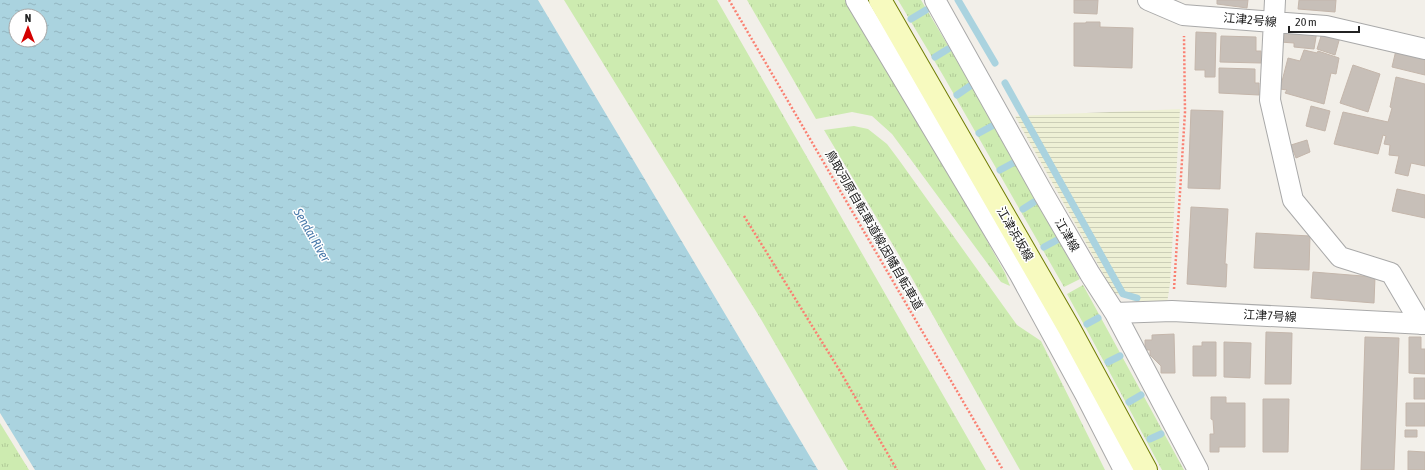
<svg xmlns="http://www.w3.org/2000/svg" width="1425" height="470" font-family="'Asap Condensed','Noto Sans JP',sans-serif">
	<defs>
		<pattern id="farmland-rules" width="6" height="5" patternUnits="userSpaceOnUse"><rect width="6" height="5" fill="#eef0d5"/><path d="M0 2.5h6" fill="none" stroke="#ccceb7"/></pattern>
		<pattern id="grass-tufts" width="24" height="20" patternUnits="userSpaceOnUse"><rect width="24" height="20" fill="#cdebb0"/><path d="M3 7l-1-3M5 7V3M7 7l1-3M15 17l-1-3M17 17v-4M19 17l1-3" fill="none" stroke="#b0c997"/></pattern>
		<pattern id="water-ripples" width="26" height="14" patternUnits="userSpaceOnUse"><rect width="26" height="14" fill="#aad3df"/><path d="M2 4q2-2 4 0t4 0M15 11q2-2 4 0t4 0" fill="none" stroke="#92b5bf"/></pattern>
	</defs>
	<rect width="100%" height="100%" fill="#f2efe9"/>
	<path fill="url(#farmland-rules)" d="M1180,109L1170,284L1167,303L1134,301L1114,293L1015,116Z"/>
	<path fill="url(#grass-tufts)" d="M564,0H717L986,470H848L762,321Z
		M747,0H845C903,88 954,181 1005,273L1010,286L1001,282L892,134L872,116L852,112L816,119Z
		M898,0H921L975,91L1080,279L1064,287L944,77Z
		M854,126L868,129L887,144L899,160L1017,325L1041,341L1105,470H1020L899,255L824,130Z
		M1083,285L1184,470H1162L1088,332L1067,294Z
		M0,423L29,470H0Z"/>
	<path fill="url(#water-ripples)" fill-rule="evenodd" d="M0,0H538L818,470H35L0,413ZM16,16H40V40H16Z"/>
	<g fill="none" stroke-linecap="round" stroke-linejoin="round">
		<path stroke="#aad3df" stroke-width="7" d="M958,0L995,63
			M911,19L926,10
			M935,57L948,49
			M1005,83L1123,294L1137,298
			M957,95L970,86
			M979,133L992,126
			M1000,170L1013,163
			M1023,209L1034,202
			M1044,247L1057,240
			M1087,324L1098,318
			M1108,362L1120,356
			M1129,402L1141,395
			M1150,439L1161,434"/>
	</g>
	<path fill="#c7bfb8" stroke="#c4b6ab" d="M1074,0H1098L1097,14L1074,13Z
		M1217,0H1248L1247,8L1217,4Z
		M1299,0H1336L1335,12L1298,9Z
		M1086,22H1100V27L1133,28L1132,68L1074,66V23H1086Z
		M1280,28L1317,31L1314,49L1294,47V43L1280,42Z
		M1196,32L1216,33L1215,77H1205V70H1195Z
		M1322,33L1340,37L1335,55L1317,49Z
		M1221,36L1256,37V51H1261V63L1220,62Z
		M1397,46L1425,54V75L1392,67Z
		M1304,50L1317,53L1318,51L1339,58L1336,74L1331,73L1324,104L1285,93L1287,90L1280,89L1288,58L1300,61Z
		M1353,65L1380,74L1368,112L1340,103Z
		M1219,68L1255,69V83H1259V95L1219,93Z
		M1396,77L1425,84V166L1411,163L1408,176L1395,173L1399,156L1389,155L1390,145L1384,144L1386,136L1383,135L1378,154L1334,144L1343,112L1388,122L1392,108L1390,107Z
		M1311,106L1330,111L1325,131L1306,126Z
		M1191,110L1223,111L1220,189L1188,188Z
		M1307,140L1310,152L1296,158L1291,145Z
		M1397,189L1425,195V218L1392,211Z
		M1191,207L1228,209L1225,264H1227L1226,287L1187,284Z
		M1256,233L1310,236L1309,270L1254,268Z
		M1313,272L1375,277L1374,303L1311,298Z
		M1266,332L1292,333L1291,384H1265Z
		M1174,334L1175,373H1161V366L1150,355V350H1145V340H1152V335Z
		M1365,337L1399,338L1394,470H1361Z
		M1409,337H1421V349H1425V374L1409,373Z
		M1202,342H1216V376H1193V346H1202Z
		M1224,342L1251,343L1250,378L1224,377Z
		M1414,378H1425V399H1414Z
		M1211,397H1226V403H1245V447H1219V452H1210V434H1214L1213,420L1211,419Z
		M1263,399H1289L1288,452H1263Z
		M1406,403H1425V426H1406Z
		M1405,430H1417V437H1405Z
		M1408,451L1425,452V470H1408Z"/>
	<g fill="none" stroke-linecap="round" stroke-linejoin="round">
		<g stroke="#a9a9a9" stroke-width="22">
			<path id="street" d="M856,0L1019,273L1085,394L1124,470
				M935,0L1043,193L1090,274L1115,313L1198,470
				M1148,0L1183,15L1326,26L1425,49
				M1275,0L1270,100L1293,200L1340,257L1391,273L1421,324
				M1115,313L1172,311L1425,324"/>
		</g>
		<g stroke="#707d05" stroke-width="24">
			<path id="secondary" d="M880,0L1069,328L1146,470"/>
		</g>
		<path stroke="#fa8072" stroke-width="2.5" stroke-dasharray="2 2" stroke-linecap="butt" d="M729,0L1003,470
			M744,216L840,371L897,470
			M1174,289L1185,112L1184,36"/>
		<use href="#street" stroke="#fff" stroke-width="20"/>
		<use href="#secondary" stroke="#f7fabf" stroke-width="22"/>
	</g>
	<g text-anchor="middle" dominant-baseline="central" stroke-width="3" stroke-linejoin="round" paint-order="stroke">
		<g font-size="12" fill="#222" stroke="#fff">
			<text transform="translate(1250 20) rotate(5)">江津2号線</text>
			<text transform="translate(874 230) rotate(60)">鳥取河原自転車道線;因幡自転車道</text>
			<text transform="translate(1015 234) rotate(60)">江津浜坂線</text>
			<text transform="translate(1067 235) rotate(60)">江津線</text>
			<text transform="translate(1270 316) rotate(3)">江津7号線</text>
		</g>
		<g font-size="13" font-style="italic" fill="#4a7aab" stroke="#fff">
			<text transform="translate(312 235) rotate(60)">Sendai River</text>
		</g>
	</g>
	<g transform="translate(28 28)"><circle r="19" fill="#ffffff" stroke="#a7a7a7"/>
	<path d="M0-3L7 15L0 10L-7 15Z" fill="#d40000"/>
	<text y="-6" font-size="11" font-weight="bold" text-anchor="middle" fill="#222222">N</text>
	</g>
	<path d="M1289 26v6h70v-6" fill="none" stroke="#222222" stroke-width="2"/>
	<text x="1295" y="26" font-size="12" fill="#222222" stroke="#ffffff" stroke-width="3" paint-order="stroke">20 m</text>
</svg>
